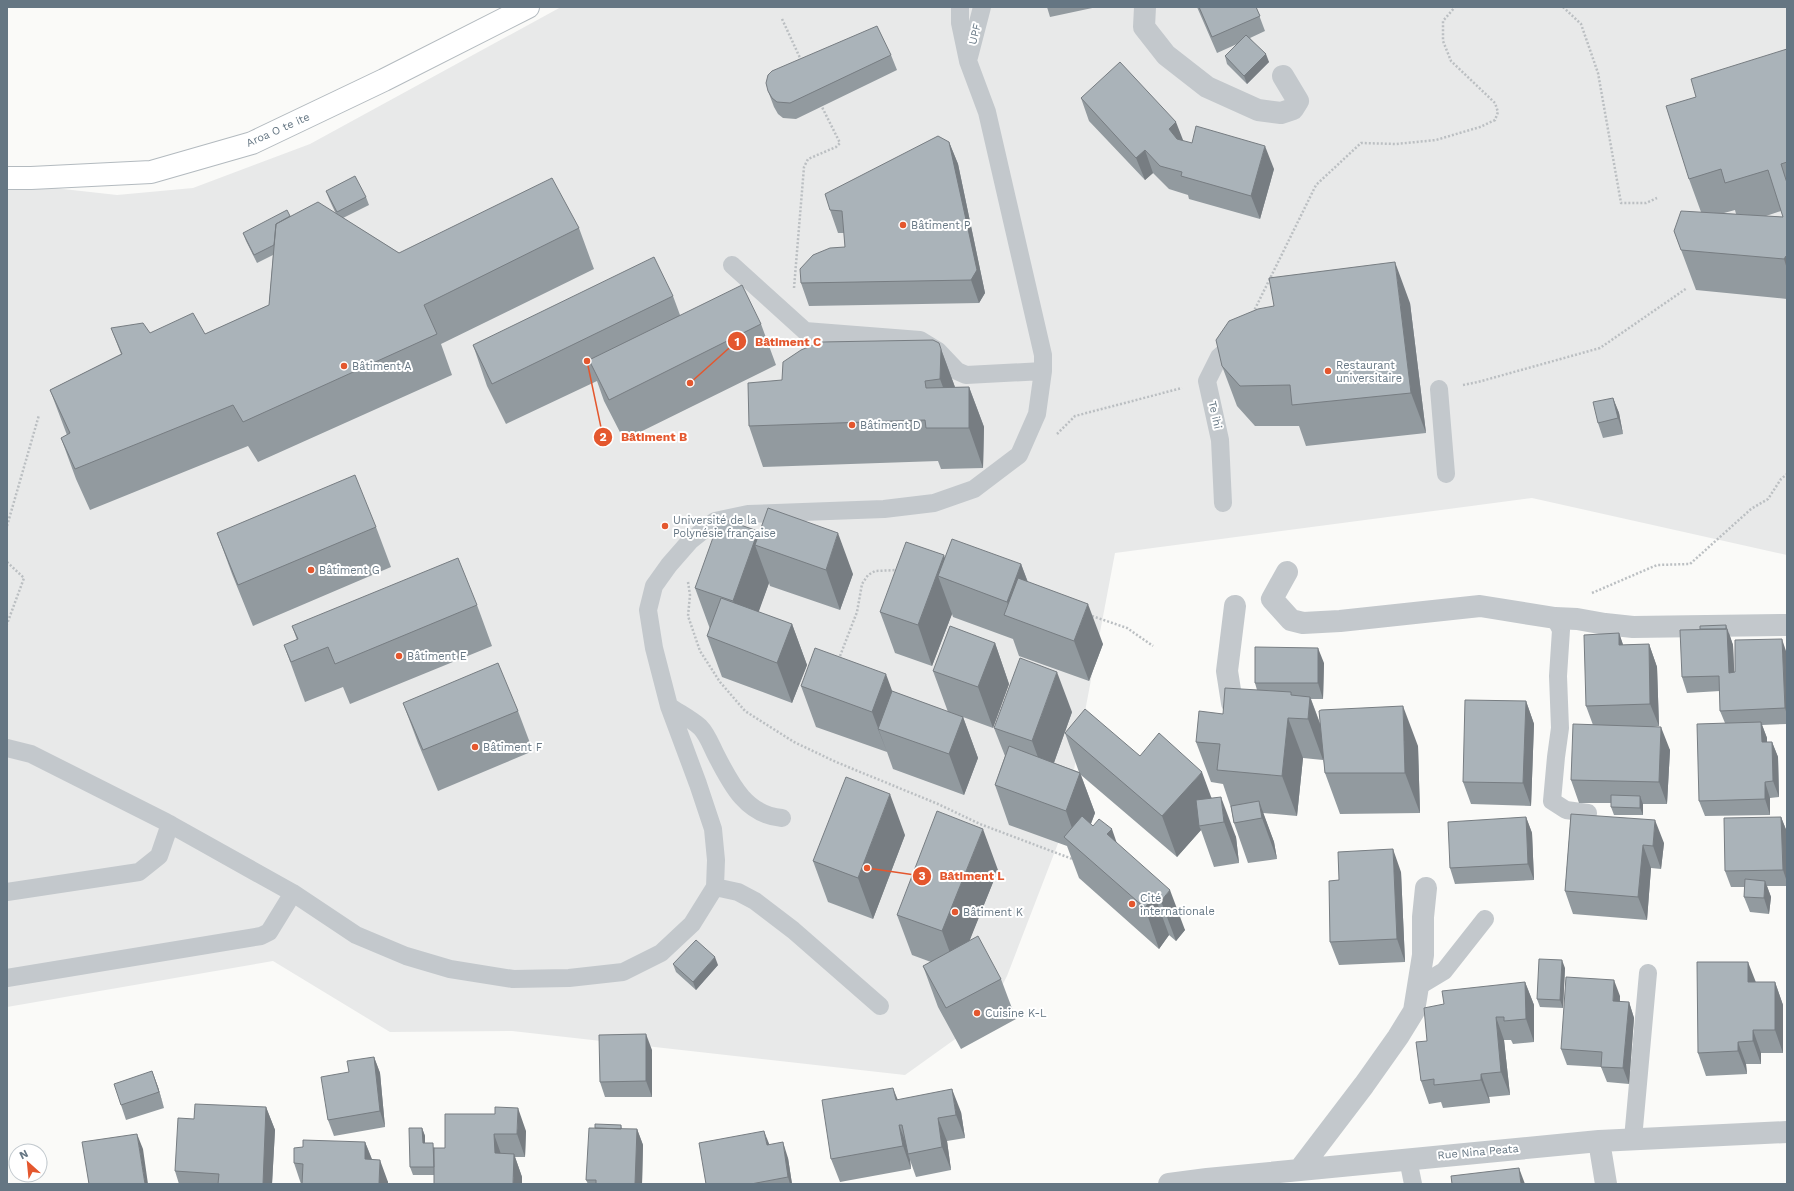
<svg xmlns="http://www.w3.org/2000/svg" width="1794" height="1191" font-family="'Work Sans',sans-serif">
	<rect width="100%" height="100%" fill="#fafaf8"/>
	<path fill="#e8e9e9" d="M561,7H1787V555L1532,498L1115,553L1062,833L1007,976L986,1017L905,1075L512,1031L390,1032L273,961L7,1007V185L54,188L117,195L193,188L310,144Z"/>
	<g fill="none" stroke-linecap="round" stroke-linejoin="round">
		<g stroke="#b3babf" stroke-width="24">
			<path id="secondary" d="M7,178H31L151,172L252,143L384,80L528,7"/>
		</g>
		<path stroke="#bbbfc2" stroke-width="2.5" stroke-dasharray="2 2" stroke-linecap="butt" d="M1563,7L1581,24L1598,73L1621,203H1646L1657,198
			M782,19L801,60
			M794,288L804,167L808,159L836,147L840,143L822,107
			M1253,313L1316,185L1361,143L1396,144L1436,140L1480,127L1495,120L1498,112L1495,103L1451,61L1443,41V21L1455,7
			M1463,385L1478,382L1600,348L1687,288
			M1057,434L1075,416L1182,388
			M7,526L39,415
			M7,562L24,578L7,624
			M688,582L690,595L688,616L700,651L720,682L745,711L794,742L836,762L938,804L980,824L1075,860
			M1592,593L1657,565L1690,564L1751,509L1768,499L1781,479L1787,474
			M1092,616L1127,628L1153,646
			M840,660V656L857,612L862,584L868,575L875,571L897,570"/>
		<path stroke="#c3c8cc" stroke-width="18" d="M969,57L982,7
			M732,265L805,331L920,340L938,351L957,371L966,375L1043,371
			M1439,389L1446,474
			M1223,503L1220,440L1207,381L1219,357L1238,341
			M1555,618L1561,630L1558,676L1560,728L1556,757L1552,801L1566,810L1588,813
			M669,706C679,713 691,719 700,727C707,734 711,745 715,753C730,782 745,815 782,818
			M7,748L31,754L166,822L293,893L356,935L406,956L450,969L513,979L569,978L623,972L661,953L692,924L715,887L716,860L713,829L698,784L669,706L654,648L648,610L654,586L669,565L690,541L715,521L748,514L884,509L934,503L974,489L1019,455L1037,414L1043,371V355L987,112L968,61L960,23V7
			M715,887L738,892L755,901L793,930L880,1006
			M7,892L139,872L159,856L170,824
			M7,978L261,936L269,932L293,893
			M1419,986L1444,971L1485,919
			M1633,1139L1648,973
			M1408,1159L1413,1184"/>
		<path stroke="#c3c8cc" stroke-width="22" d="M1145,7L1144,27L1166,55L1207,87L1258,110L1281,113L1293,109L1298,101L1283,76
			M1287,572L1272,599L1291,620L1303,623L1340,621L1480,606L1555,618L1577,619L1605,624L1633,627L1787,625
			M1232,703L1227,671L1235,606
			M1599,1141L1606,1184
			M1300,1169L1364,1085L1398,1037L1414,1011L1423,955V917L1426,888
			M1169,1184L1207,1179L1599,1141L1787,1132"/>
		<use href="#secondary" stroke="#fff" stroke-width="22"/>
	</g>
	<path fill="#929a9f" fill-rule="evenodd" d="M1047,7H1097L1050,17Z
		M1197,7H1256L1265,31L1250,38L1269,62L1247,84L1227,64L1225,56L1237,44L1217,53Z
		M1787,49V299L1696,290L1674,231L1701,212L1689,179L1696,97ZM1735,210L1736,214L1724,213ZM1781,211L1783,217L1766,216Z
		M891,55L897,70L796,119L783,118L778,114L774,107L768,91Z
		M1081,98L1183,141L1274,169L1260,219L1189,199L1188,195L1169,189L1153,173L1145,180L1089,121Z
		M949,142L958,164L985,293L979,303L809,306L801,283L845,247L844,233H838L830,210Z
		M326,191L366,197L369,205L343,218L399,253L579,228L594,269L441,344L452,375L258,462L248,446L90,510L76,479L61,438L67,435L50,390L121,354L111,328L150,333L205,334L269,305L273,255L257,263L246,241L243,233L290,216L336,214L329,199Z
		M673,296L680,315L761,324L776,365L624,440L604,401L597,381L506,424L487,386L473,345Z
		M1410,303L1426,433L1306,446L1299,426H1255L1237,406L1222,366Z
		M941,349L955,387H969L984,427L983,468L941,469L938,461L763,467L749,426L782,380Z
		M1613,398L1619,413L1623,434L1603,438L1598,423Z
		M376,527L391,567L253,626L232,574L217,533Z
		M759,533L853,574L840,610L770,586L769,583L758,612L792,624L807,665L792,703L722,677L707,636L710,629L695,588Z
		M945,558L1021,564L1028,582L1103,644L1089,681L1019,656L1013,639L953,617L952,614L932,666L895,653L880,612Z
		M477,605L492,646L350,704L343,687L305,702L299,686L284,645L297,640L292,626Z
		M1619,633L1623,645L1649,644L1657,667L1659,726L1652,727L1670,750L1667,804H1643V815H1614L1611,807V803H1579L1571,780L1593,725L1586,706Z
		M1729,633L1733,645L1734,672L1787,654V724L1762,725L1767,738V742H1772L1778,757L1779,797L1770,798V815L1705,816L1699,801L1725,723L1720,711V691L1687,693L1682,677Z
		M995,643L1009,684L993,728L963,717L978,758L964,795L893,769L887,752L816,727L801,686L892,691L948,712L933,671Z
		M1324,663L1323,699H1311L1320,723L1418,746L1420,813L1340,814L1325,773L1323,755V760L1303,758L1297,816L1263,813L1274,842L1277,859L1248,863L1234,823L1231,808L1223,784L1211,782L1196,742L1223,714L1257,690L1255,683Z
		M1526,701L1534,724L1531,806L1471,804L1463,782Z
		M403,703L518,711L533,751L438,791L418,743Z
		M1072,712L1054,763L1079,772L1065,733L1140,756L1212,798L1236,837L1239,863L1214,867L1201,830L1177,857L1081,775L1095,813L1091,824L1116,842L1185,930L1176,941L1169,935L1159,949L1079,878L1067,846L1009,825L995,785L1005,756L994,728Z
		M1571,814L1664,843L1661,869L1651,868L1647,920L1573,914L1565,891Z
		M1526,817L1532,833L1534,880L1455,884L1450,868Z
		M1781,817L1787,832V886H1767L1771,897L1769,914L1750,912L1744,897L1745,887H1731L1725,871Z
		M905,835L873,919L828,902L813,861Z
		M998,870L969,941L1001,979L1016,1019L961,1049L938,1007L923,966L931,962L912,955L897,915Z
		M1401,872L1405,962L1339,965L1330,942L1339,880Z
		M673,964L718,965L696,990L676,972Z
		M1565,968L1563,1008L1540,1007L1537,999Z
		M1525,982L1534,1005V1042L1513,1044L1511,1040H1504L1510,1095L1489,1097L1490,1103L1443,1108L1441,1102L1429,1104L1421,1081L1427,1041L1444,1004Z
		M1756,982H1775L1783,1005V1053H1761V1064H1746L1747,1074L1706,1076L1698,1053Z
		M1620,996V1002H1629L1634,1018L1629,1084L1607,1082L1601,1067L1567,1065L1561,1049Z
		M652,1050V1097H605L600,1082Z
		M374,1057L380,1073L385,1127L334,1136L328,1120L349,1072Z
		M152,1071L158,1087L164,1108L126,1120L121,1105Z
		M898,1100L961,1112L965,1138L947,1141L951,1170L916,1177L910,1160L911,1169L840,1182L831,1159Z
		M266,1107L275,1130L272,1184H179L175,1171L194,1119Z
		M445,1114L526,1131L525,1157H515L522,1177L434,1175H413L410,1167L422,1128L425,1136V1143L435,1148H445Z
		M621,1125L622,1129H637L643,1145L642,1184H588L586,1180L595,1128Z
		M365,1142L372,1159L388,1182V1184H301L294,1163L303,1147Z
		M770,1144L788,1158L792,1184H706Z"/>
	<path fill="#777d82" d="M1266,54L1269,62L1247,84L1244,76Z
		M1176,122L1185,145L1177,152L1169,129Z
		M949,142L958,164L985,293L979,303L971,280Z
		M1265,146L1274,169L1260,219L1251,196Z
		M1145,150L1153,173L1145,180L1136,158Z
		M1786,256L1787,260V269L1784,259Z
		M1395,262L1410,303L1426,433L1411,393Z
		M941,349L956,390L955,420L940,379Z
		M969,387L984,427L983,468L969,428Z
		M1613,398L1619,413L1623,434L1618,418Z
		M758,531L764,548L755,545L769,583L748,642L733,601Z
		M838,533L853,574L840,610L826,570Z
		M944,555L953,582L938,576L952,614L932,666L918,625Z
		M1021,564L1036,605L1013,618L1007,602Z
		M1088,604L1103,644L1089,681L1074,641Z
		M792,624L807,665L792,703L777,663Z
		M1726,625L1733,645L1735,688L1729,673Z
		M1619,633L1627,656L1619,645Z
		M1782,639L1787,654V715L1785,708Z
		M995,643L1009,684L993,728L978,687Z
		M1649,644L1657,667L1659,726L1650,704Z
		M1318,648L1324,663L1323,699L1318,683Z
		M1057,672L1072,712L1047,782L1032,741Z
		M886,674L901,715L878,729L887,752L872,712Z
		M1310,697L1325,738L1323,760L1308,719Z
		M1526,701L1534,724L1531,806L1523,783Z
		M1403,706L1418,746L1420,813L1405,773Z
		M963,717L978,758L964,795L949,754Z
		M1288,718L1303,758L1297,816L1282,776Z
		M1761,722L1767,738V758L1762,742Z
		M1661,727L1670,750L1667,804L1659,782Z
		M1772,742L1778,757L1779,797L1773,781Z
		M1202,772L1217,813L1199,826L1201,830L1177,857L1162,816Z
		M1080,773L1095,813L1080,851L1066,811Z
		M1765,782L1770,798V815L1765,799Z
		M890,794L905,835L873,919L858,878Z
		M1640,796L1643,804V815L1640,808Z
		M1221,797L1236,837L1239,863L1224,822Z
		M1259,801L1274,842L1277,859L1262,818Z
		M1526,817L1532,833L1534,880L1528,864Z
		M1781,817L1787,832V882L1783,870Z
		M1655,820L1664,843L1661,869L1653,846Z
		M983,829L998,870L957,972L942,931Z
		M1112,829L1126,870L1107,834Z
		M1643,845L1651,868L1647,920L1638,897Z
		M1393,849L1401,872L1405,962L1397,939Z
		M1765,881L1771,897L1769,914L1764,898Z
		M1170,890L1185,930L1176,941L1161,901Z
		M1154,894L1169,935L1159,949L1145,908Z
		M715,957L718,965L696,990L693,982Z
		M1562,960L1565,968L1563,1008L1560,1000Z
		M1748,962L1757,985L1748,982Z
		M1614,980L1620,996L1619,1017L1613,1001Z
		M1525,982L1534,1005V1042L1526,1019Z
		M1775,982L1783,1005V1053L1775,1030Z
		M1629,1002L1634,1018L1629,1084L1623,1068Z
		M1496,1017L1504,1040L1510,1095L1501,1072Z
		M1753,1030L1761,1053V1064L1753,1041Z
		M646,1034L652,1050V1097L646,1081Z
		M1738,1042L1746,1064L1747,1074L1738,1051Z
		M374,1057L380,1073L385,1127L380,1111Z
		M152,1071L158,1087L164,1108L159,1092Z
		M1481,1074L1489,1097L1490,1103L1481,1080Z
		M893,1088L902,1110L896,1100Z
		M952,1089L961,1112L965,1138L956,1115Z
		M266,1107L275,1130L272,1184H263Z
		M518,1108L526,1131L525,1157L517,1134Z
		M938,1118L947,1141L951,1170L942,1147Z
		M899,1125L908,1148V1154L910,1160L911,1169L903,1146Z
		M422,1128L425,1136V1151L423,1143Z
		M637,1129L643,1145L642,1184H635Z
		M764,1131L770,1146L767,1145Z
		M137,1134L143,1149L148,1184H145Z
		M494,1134L502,1157L495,1153Z
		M365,1142L374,1165L365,1159Z
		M783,1142L788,1158L792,1184H790L788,1177Z
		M514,1154L522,1177V1184H513Z
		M380,1160L388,1182V1184H379Z
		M1519,1168L1525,1184H1521Z"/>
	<path fill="#aab3b9" stroke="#777d82" d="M1199,7H1256L1260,16L1212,37Z
		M877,26L891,55L790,103L777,102L772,98L768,91L766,83L768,75L772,71Z
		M1246,35L1266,54L1244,76L1225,56Z
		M1787,49V162L1781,164L1787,183V256H1786L1784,259L1681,250L1674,231L1681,211L1783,217L1768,170L1725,183L1721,169L1689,179L1666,106L1696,97L1691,79Z
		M1120,62L1176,122L1169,129L1177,139L1192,143L1196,126L1265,146L1251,196L1181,176L1182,172L1160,166L1145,150L1136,158L1081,98Z
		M938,136L949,142L977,270L971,280L801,283L800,269L813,255L830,248L845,247L842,211L830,210L825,194Z
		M355,176L366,197L337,212L326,191Z
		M552,178L579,228L424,305L437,334L243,422L233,405L75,469L61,438L70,433L50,390L122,354L111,328L143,323L150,333L193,313L205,334L269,305L276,224L318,202L399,253Z
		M287,210L290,216L276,224L274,245L254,255L243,233Z
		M654,257L673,296L492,384L473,345Z
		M1395,262L1411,393L1292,405L1290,385L1240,386L1222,366L1216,340L1229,321L1258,309L1274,306L1269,278Z
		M742,285L761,324L609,400L589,360Z
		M933,340L939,343L941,349L940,379L925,381L926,388L969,387V428H926L925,420L749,426L748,383L782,380L783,362L801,350L821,342Z
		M1613,398L1618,418L1598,423L1593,402Z
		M355,475L376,527L238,585L217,533Z
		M768,508L838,533L826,570L755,545Z
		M720,518L758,531L733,601L695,588Z
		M952,539L1021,564L1007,602L938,576Z
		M906,542L944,555L918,625L880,612Z
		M458,558L477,605L335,664L328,647L291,662L284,645L298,639L292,626Z
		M1018,578L1088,604L1074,641L1004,615Z
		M721,598L792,624L777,663L707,636Z
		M1726,625V629H1700V626Z
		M950,626L995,643L978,687L933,671Z
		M1727,629L1729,673L1735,672V640L1782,639L1785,708L1720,711L1719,676L1682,677L1680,630Z
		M1619,633V645L1649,644L1650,704L1586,706L1584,635Z
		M1255,647L1318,648V683H1255Z
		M815,648L886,674L872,712L801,686Z
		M1020,658L1057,672L1032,741L994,728Z
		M498,663L518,711L423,750L403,703Z
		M1225,688L1291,692V695L1310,697L1308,719L1288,718L1282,776L1217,770L1220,744L1196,742L1199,711L1223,714Z
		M892,691L963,717L949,754L878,729Z
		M1465,700L1526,701L1523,783L1463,782Z
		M1403,706L1405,773H1325L1319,711L1321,710Z
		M1085,709L1140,756L1159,733L1202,772L1162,816L1065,733Z
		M1761,722L1762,742H1772L1773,781L1765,782V799L1699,801L1697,724Z
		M1573,724L1661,727L1659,782L1571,780Z
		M1009,746L1080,773L1066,811L995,785Z
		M846,777L890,794L858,878L813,861Z
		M1611,795L1640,796V808L1611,807Z
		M1221,797L1224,822L1199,826L1196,800Z
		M1259,801L1262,818L1234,823L1231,806Z
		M937,811L983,829L942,931L897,915Z
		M1571,814L1655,820L1653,846L1643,845L1638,897L1565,891Z
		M1082,816L1093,826L1099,819L1112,829L1107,834L1170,890L1161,901L1154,894L1145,908L1064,837Z
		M1526,817L1528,864L1450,868L1448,822Z
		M1781,817L1783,870L1725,871L1724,818Z
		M1393,849L1397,939L1330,942L1329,881L1339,880L1338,852Z
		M1745,879L1765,881L1764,898L1744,897Z
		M978,936L1001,979L946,1008L923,966Z
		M696,940L715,957L693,982L673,964Z
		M1539,959L1562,960L1560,1000L1537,999Z
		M1697,962H1748V982H1775V1030H1753V1041L1738,1042V1051L1698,1053Z
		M1566,977L1614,980L1613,1001L1629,1002L1623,1068L1601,1067L1602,1052L1561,1049Z
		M1525,982L1526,1019L1504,1021V1017H1496L1501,1072L1481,1074V1080L1434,1085V1079L1421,1081L1416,1042L1427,1041L1424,1008L1444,1004L1442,991Z
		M646,1034V1081L600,1082L599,1035Z
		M374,1057L380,1111L328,1120L321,1077L349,1072L347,1061Z
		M152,1071L159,1092L121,1105L114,1084Z
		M893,1088L896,1100L952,1089L956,1115L938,1118L942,1147L908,1154L902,1125H899L903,1146L831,1159L822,1100Z
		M195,1104L266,1107L263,1184H218L219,1174L175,1171L178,1118L194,1119Z
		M495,1107L518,1108L517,1134H494L495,1153L514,1154L513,1184H434V1148H445V1114H495Z
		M595,1124L621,1125V1129L595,1128Z
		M409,1128H422L423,1143H433L434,1167H410Z
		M589,1128L637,1129L635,1184H596V1180H586Z
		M764,1131L767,1145L783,1142L788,1177L751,1184H706L699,1143Z
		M137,1134L145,1184H89L82,1142Z
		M303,1140L365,1142V1159L380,1160L379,1184H302L303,1164L294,1163V1148L303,1147Z
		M1519,1168L1521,1184H1452L1451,1176Z"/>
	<g fill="#e4572e" stroke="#fff" stroke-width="1.5">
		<circle cx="903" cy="225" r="4"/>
		<circle cx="344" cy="366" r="4"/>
		<circle cx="1328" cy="371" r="4"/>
		<circle cx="852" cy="425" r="4"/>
		<circle cx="665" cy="526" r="4"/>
		<circle cx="311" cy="570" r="4"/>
		<circle cx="399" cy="656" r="4"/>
		<circle cx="475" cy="747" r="4"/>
		<circle cx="1132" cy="904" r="4"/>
		<circle cx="955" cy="912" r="4"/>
		<circle cx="977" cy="1013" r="4"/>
	</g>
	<g text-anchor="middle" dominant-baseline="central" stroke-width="4" stroke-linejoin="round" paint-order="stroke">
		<g font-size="11" fill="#657683" stroke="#fff">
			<text transform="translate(975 34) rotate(-76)">UPF</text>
			<text transform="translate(278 130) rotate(-24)">Aroa O te ite</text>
			<text transform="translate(1215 415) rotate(77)">Te ihi</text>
			<text transform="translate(1478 1152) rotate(-5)">Rue Nina Peata</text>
		</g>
		<g font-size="11" fill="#657683" stroke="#fff" text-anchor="start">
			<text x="911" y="225">Bâtiment P</text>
			<text x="1336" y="365">Restaurant<tspan x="1336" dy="13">universitaire</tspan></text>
			<text x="352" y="366">Bâtiment A</text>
			<text x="860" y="425">Bâtiment D</text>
			<text x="673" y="520">Université de la<tspan x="673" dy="13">Polynésie française</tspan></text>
			<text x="319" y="570">Bâtiment G</text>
			<text x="407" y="656">Bâtiment E</text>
			<text x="483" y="747">Bâtiment F</text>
			<text x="1140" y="898">Cité<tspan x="1140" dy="13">internationale</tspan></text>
			<text x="963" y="912">Bâtiment K</text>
			<text x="985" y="1013">Cuisine K-L</text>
		</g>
	</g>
	<path fill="none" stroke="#e4572e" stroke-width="1.5" d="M690 383L737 341M587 361L603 437M867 868L922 876"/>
	<g fill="#e4572e" stroke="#fff" stroke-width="1.5">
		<circle cx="690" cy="383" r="4"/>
		<circle cx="587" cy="361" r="4"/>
		<circle cx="867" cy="868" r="4"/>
		<circle cx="737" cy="341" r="10"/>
		<circle cx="603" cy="437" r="10"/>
		<circle cx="922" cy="876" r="10"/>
	</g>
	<g font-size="12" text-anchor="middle" font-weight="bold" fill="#fff">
		<text x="737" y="346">1</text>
		<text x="603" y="441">2</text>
		<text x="922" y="880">3</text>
	</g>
	<g font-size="12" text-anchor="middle" font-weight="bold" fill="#e4572e" stroke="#fff" stroke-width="4" stroke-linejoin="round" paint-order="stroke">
		<text x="788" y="346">Bâtiment C</text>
		<text x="654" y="441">Bâtiment B</text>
		<text x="972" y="880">Bâtiment L</text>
	</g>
	<rect width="1794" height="1191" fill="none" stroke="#657683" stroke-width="16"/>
	<g transform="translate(28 1163) rotate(333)"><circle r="19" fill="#ffffff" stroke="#c1c8cd"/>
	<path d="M0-3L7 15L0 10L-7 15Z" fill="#e4572e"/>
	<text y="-6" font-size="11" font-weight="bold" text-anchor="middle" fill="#657683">N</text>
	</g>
</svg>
